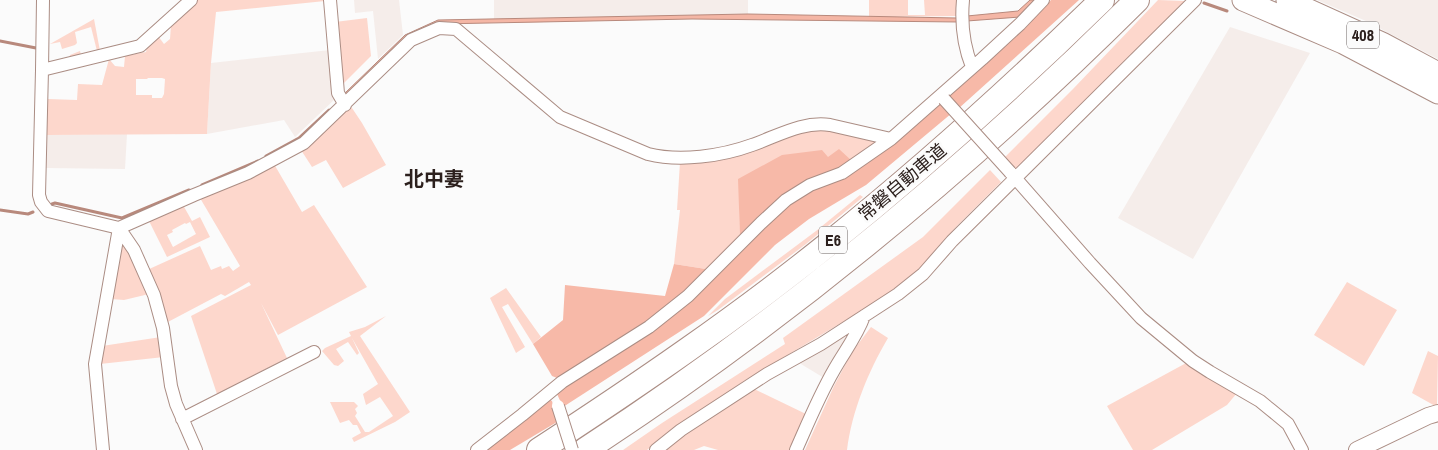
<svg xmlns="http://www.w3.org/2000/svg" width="1438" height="450" font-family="'Archivo Narrow','Noto Sans JP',sans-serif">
	<rect width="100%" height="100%" fill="#fbfbfb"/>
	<path fill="#f5edea" d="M354,0H399L403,35L378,59L373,11L355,13Z
		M494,0H748V14L494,19Z
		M1317,0H1438V59L1366,21Z
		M1230,27L1310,53L1193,259L1118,218Z
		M330,50L334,100L295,137L284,120L207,134L211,63Z
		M127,134L125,169L46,168V135Z
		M844,335L849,336L824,378L796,361Z"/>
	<path fill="#fdd7cc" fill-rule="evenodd" d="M197,0H325V1L216,12L211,63L207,134L46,135L48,99L77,100L78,84L102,85L109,59L115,66L124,67L125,56L146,52L147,47L158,36L164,44L170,39L171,25ZM148,78H162L165,79L164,94L162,98H152V95H136V79H147Z
		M869,0H908V15H925L924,0H959L956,16L869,17Z
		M1158,0L1185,1L1120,65L1020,168L1014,169L1004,158L1073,89Z
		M367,18L371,56L341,86L335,22Z
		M94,19L100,51L69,59L70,55L80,51L81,55L97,51L91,27L75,32L77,43L75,45L62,49L60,42L50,44Z
		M350,105L362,123L386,165L343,188L326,160L312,167L301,150Z
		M822,129L879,141L852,161L827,157L739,179L740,237L706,269L674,264L680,210H677L680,162L806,131Z
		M274,164L302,212L314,205L367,287L278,335L261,303L287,358L217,394L191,316L251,285L249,282L225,296L221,294L166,323L147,270L200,246L211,270L221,266L222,269L229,266L233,271L240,266L200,198Z
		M990,170L1001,182L955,228L921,269L893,292L744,381L670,432L647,450H623L662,423L785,344L783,338L923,237Z
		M860,195L863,197L806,244L718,310L708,316L725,299L816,231Z
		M183,205L192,221L200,217L210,237L167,257L149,221ZM190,222L196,234L173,247L167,235L173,232L172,230L185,223L186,224Z
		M124,242L149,294L124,300L111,299L121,244Z
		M1347,282L1397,310L1364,366L1314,335Z
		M506,288L541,337L533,344L508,304L502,307L525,347L516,353L490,298Z
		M386,316L360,336L410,412L395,422L354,442L352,438L361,433L357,425H353L349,420L340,423L330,402H354L358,406L355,409L357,413L355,416L365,432H369L393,416L380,397L366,405L363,394L378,384L352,338L359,353L357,355L348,342L336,349L344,361L338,366L334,365L322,351L325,348L351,336L349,332L365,327Z
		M871,327L888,338C868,372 852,411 847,450H805L834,386L852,352Z
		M161,337L164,357L100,364L102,346Z
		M1428,351L1438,356L1437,407L1412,393Z
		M1188,362L1237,393L1227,405L1152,450H1133L1107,406Z
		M752,388L806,414L798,431L790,450H718L704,446L694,450H664L687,432Z"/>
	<path fill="#f7b9a8" d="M1051,0H1079L958,109L948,96L1022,29Z
		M939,101L952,113L866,185L839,201L809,219L775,245L704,316L563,407L557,394L558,392L654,327L783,210Z
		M839,149L852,161L740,237L738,179L782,155L822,150L828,157Z
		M674,264L706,269L677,299L648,322L557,378L552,376L533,344L563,320L565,285L665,296Z
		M548,399L552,401L557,422L510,450H484Z"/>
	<path fill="#f4b6a5" stroke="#b8897c" d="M1030,0H1037L1020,17L967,21V16L1018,11Z
		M748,14L957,18L958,22L692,19L439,24L347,97L344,94L405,35L438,20Z"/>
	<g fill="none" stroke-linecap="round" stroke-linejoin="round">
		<path stroke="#b8897c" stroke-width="3" d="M1204,3L1227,11
			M0,41L36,48
			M266,156L299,138L329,110
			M202,185L258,161
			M52,204L55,203L122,218L189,190
			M0,210L28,214L33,212"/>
		<g stroke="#ab8d84" stroke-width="14">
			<path id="minor" d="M43,0L42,70L39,195L41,202L48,211L119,228L194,195L248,173L304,143L411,40L439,28L456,29L560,117L648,154C680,162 722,156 752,145C778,136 802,121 830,125L891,139
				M330,0L338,93L345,105
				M963,0C961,22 964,47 972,67
				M42,70L140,46L191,0
				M1010,172L1090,263L1141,318L1193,361L1210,372L1260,401L1271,410L1288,424L1302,450
				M119,228L134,250L154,295L163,328L171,386L176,404L196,450
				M182,419L314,352
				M103,450L95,364L119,228
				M477,450L522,415L562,382L649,327L688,296L761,223L786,200L810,185L842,173L891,139L982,59L1020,24L1043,0
				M656,450L681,430L767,374L821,344L898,294L923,274L952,241L1195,0
				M796,450C808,423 819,396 834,370C844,352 857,336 864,316"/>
		</g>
		<g stroke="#ab8d84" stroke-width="18">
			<path id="tertiary" d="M1357,450L1428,416L1438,413"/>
		</g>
		<g stroke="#ab8d84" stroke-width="23">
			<path id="trunk" d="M1243,0L1343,43L1438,93
				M1287,0L1382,43L1438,73"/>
		</g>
		<g stroke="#ab8d84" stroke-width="26">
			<path id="motorway" d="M539,450C637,386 734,320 826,246C922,169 1014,86 1102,0
				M585,450C785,320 968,168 1137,0"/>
		</g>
		<use href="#minor" stroke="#fff" stroke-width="12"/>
		<use href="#tertiary" stroke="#fff" stroke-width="16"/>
		<use href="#trunk" stroke="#fff" stroke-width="21"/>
		<use href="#motorway" stroke="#fff" stroke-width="24"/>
		<g stroke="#ab8d84" stroke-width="14" stroke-linecap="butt">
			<path id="minor-bridge" d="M944,99L1010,172
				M558,406L572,450"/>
		</g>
		<use href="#minor-bridge" stroke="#fff" stroke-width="12"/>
	</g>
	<g text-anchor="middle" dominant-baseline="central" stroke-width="5" stroke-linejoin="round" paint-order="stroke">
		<g fill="#fbfbfb" stroke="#6a6260" stroke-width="1">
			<rect x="1347" y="21.5" width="32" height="27" rx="4"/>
			<rect x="819" y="226.5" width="28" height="27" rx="4"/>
		</g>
		<g font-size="16" font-weight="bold" fill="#2c201d">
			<text x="1363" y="35">408</text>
			<text x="833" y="240">E6</text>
		</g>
		<g font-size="18" fill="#2c201d" stroke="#fbfbfb">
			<text transform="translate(902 182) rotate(-40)">常磐自動車道</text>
		</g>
		<g font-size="20" font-weight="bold" fill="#2c201d" stroke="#fbfbfb">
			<text x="434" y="178">北中妻</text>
		</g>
	</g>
</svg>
